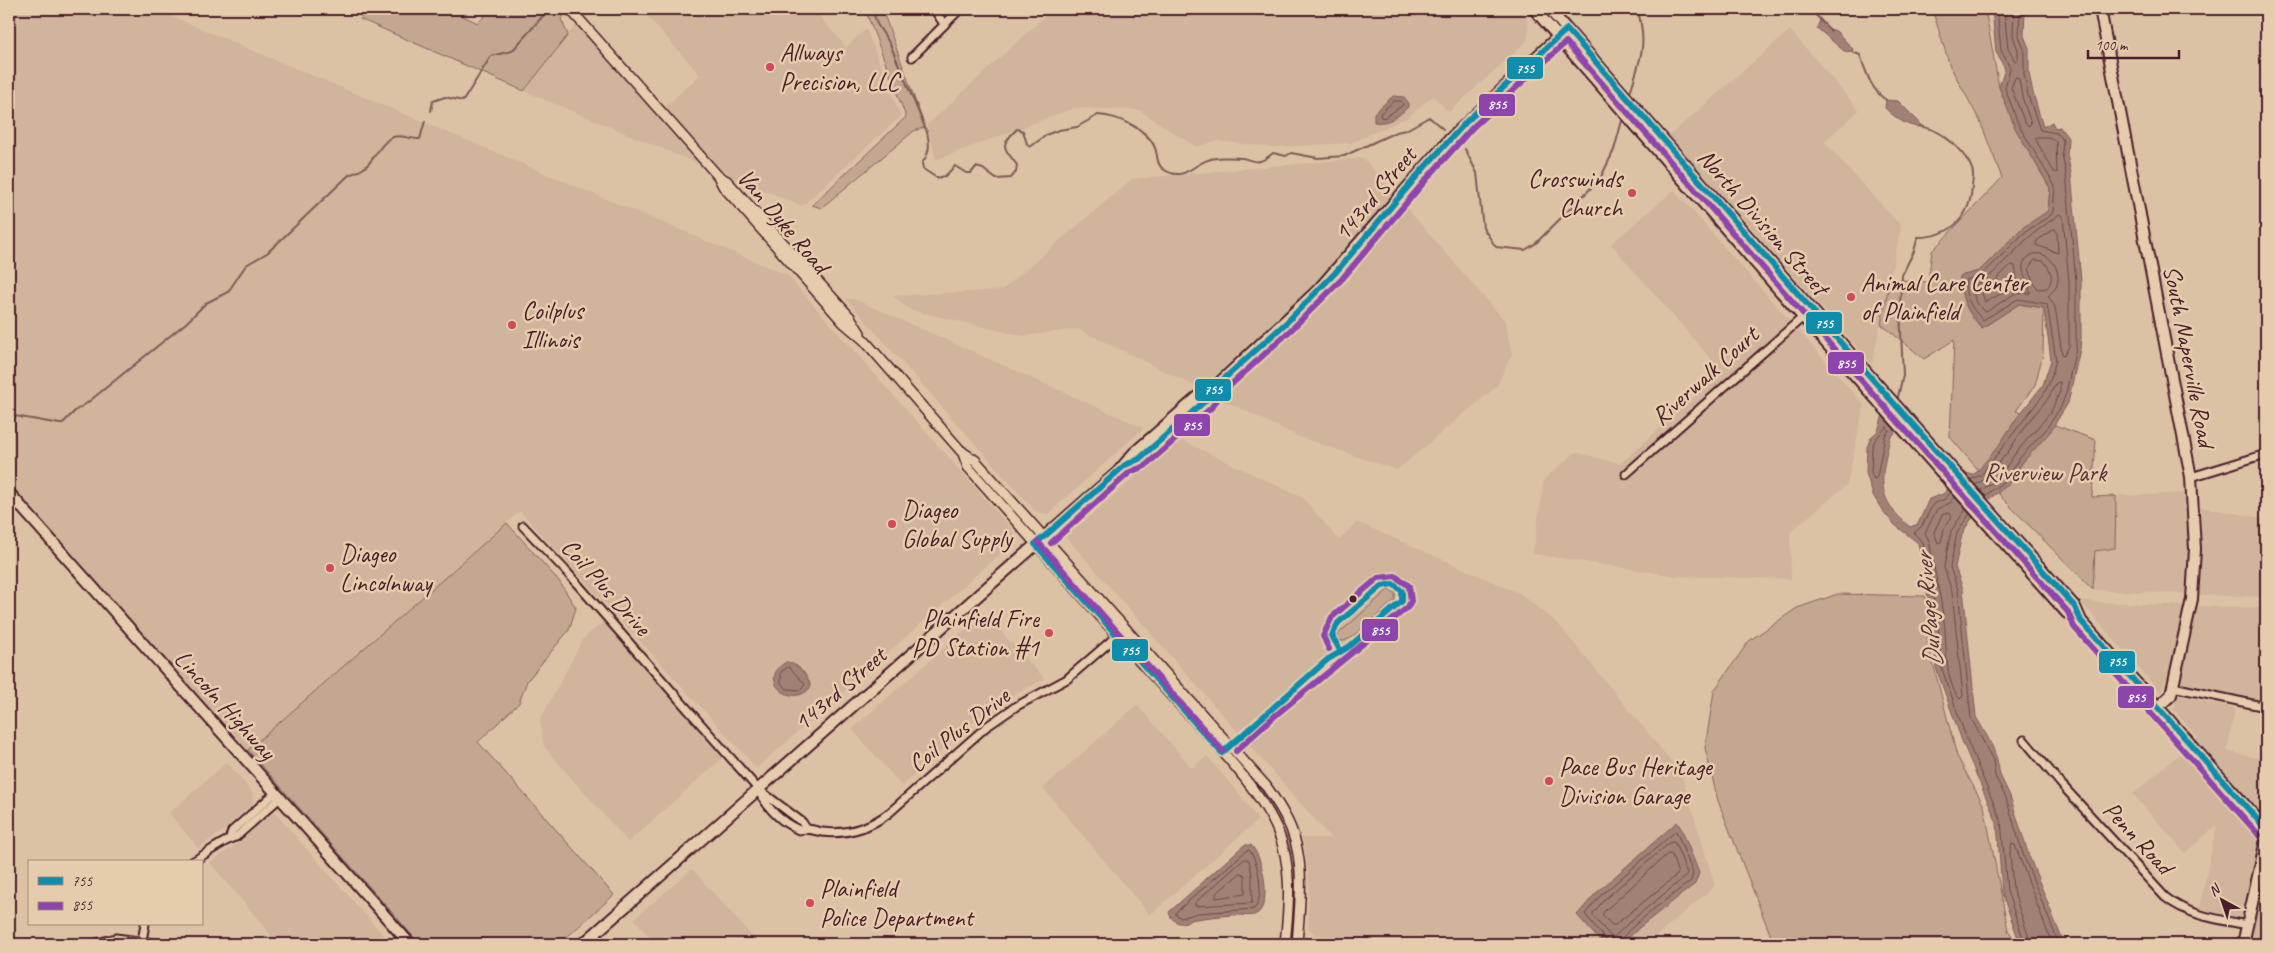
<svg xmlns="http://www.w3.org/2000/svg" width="2275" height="953" font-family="Caveat,sans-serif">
	<rect width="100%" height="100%" fill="#dcc2a5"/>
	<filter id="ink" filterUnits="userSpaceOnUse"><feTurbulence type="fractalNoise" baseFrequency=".02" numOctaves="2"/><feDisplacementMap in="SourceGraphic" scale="10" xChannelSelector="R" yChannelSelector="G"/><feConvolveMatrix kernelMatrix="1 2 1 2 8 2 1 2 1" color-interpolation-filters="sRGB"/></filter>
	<g filter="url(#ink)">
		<path fill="#d0b49b" d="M9,9H154L787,275L1011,528L1017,539L757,768L520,511L248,750L234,733L223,726L188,684L93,581L89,572L27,502L24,504L9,486Z
			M641,9H813L846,47L866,29L901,116L802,206L725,174L665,107L700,75Z
			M1053,9H1518L1527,19L1529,31L1527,41L1449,112L1433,96L1408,117L1351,143L1272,147L1217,141L1196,147L1139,110L1074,108L936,160L927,125Z
			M577,24L699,164L524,91Z
			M1790,30L1859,110L1824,142L1901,226L1872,364L1669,136Z
			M1363,158L1505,321L1512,354L1497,386L1397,470L1297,436L1078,329L1023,336L910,310L893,296L1002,290L1132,179Z
			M1674,190L1864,405L1847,485L1790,532L1791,579L1677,576L1533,554L1544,479L1576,452L1620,464L1722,372L1611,244Z
			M846,299H854L1144,428L1048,514L1035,511Z
			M1179,439L1303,498L1339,540L1357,522L1521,594L1558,624L1681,773L1715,886L1647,944H1407L1315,935L1308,927L1309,883L1306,855L1302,838H1331L1066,537Z
			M2189,493L2191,505V594L2093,590L2095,551L2115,548L2116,496Z
			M2201,507L2266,519V597L2199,595L2202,553Z
			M2080,601L2186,606L2176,652L2161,693Z
			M2196,606L2266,608V703L2181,685Z
			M984,613L1045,679L1008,697L982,715L902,786L852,729Z
			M603,622L724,757L628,842L544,747L540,720L583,639Z
			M2177,695L2235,708L2227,751L2266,760V944H2250L2254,924L2198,914L2217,825L2185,853L2133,794L2198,738L2174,710Z
			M1137,705L1192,768L1207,756L1240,795L1258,820L1150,915L1043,788Z
			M227,762L252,792L253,803L222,832L198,848L169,813Z
			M274,812L391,944H275L268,931L210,863L237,844Z
			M692,869L759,944H656L634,919Z"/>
		<path fill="#c3a791" stroke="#86635e" d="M369,9H448L478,23L491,9H557L563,16L561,19L568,35L524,91L360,19Z
			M865,9H882L925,127L914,131L821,208L812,205L906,117Z
			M1932,9H1985L1999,87L2022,139L2050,188L2048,211L1979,271L1960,277C1961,298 1966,313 1982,328L2019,304L2044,308L2043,354L2035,385L2016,411L2096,440L2092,497L2116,496L2115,548L2095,551L2093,590L2005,501L1950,437L1954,340L1924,359L1881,324L1890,279L1928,282L1932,251L2002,178L1980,121L1950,66Z
			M507,523L559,581L576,608L569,630L527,681L519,703L478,742L614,895L559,944H420L248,750Z
			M1388,590L1395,593V600L1351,638L1344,641L1338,640V634Z
			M1838,594L1925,596L1930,620L1927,640L1957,756L1984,806L2008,930L2017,944H1774L1718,801L1705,748L1714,691L1749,641L1797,608Z
			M1236,760C1266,788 1296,828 1298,871C1299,891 1295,912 1294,933L1292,928L1294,897L1286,850Z"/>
		<path fill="#a18175" stroke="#7e5a57" d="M1992,9H2025L2024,36L2029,48V73L2033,93L2043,127L2052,122L2055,128L2060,127L2068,138L2067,154L2071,173L2081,281V337L2080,349L2068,403L2050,432L2023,462L2008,485L1989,499L1970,521L1962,535L1955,567L1963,589L1976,717L1991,743L1997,759L2000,775L2010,796L2029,856L2064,944H2021L2018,938L2002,893L1997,823L1962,741L1936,668L1933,624L1918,543L1895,525L1882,510L1873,495L1866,473L1867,447L1871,437L1878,431L1883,415L1895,429V433L1890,438C1881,479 1874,497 1910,527L1918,524L1929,499L1943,494L1964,472L1972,475L1977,472L1999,445L2016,419L2043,385L2051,360L2044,308L2019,304L1982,328C1967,309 1961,301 1960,276L1979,271L2022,228L2048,211L2050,188L2015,128L1999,87L2005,69L1996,52Z
			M1820,20L1824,27L1836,31L1853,49L1852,52L1844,51L1817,28Z
			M1393,96L1404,97L1408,102V107C1398,117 1388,124 1374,122V113Z
			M1886,100L1898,101L1921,124L1922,127C1906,127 1896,118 1885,108Z
			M786,662C797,662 811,678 810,688C792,709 756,680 786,662Z
			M1677,822L1682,830L1699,873L1695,884L1640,927L1622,944H1603L1577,915L1596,893Z
			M1244,845H1251C1263,857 1272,901 1258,913C1252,918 1239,914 1232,915C1220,916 1209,917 1197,919C1191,919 1184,924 1179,923C1173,921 1170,917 1169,912Z"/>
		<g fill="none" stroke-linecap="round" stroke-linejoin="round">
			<path stroke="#6d4649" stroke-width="1" d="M2004,9L2008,49L2015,61L2018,59V50L2013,36L2014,9
				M2016,77L2019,79L2022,97L2031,123L2029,126L2025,123L2011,88Z
				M1394,101H1401L1403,105L1384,118L1381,117L1380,114Z
				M2037,137H2049L2056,141L2057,173L2054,172L2036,140Z
				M2060,214L2063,216L2069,281V346L2064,356L2062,354L2055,307L2048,296C2050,293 2054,291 2056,287C2063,272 2051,251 2033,254C2012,265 2030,279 2030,293L2014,294L1986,312L1976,303L1972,287L1987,279L2029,237Z
				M2055,229L2057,232L2058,253L2036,245L2037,241Z
				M2035,260L2044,261C2050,269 2055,279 2047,288L2038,289L2033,282L2029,268Z
				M2011,265L2015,266L2018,285L1985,302L1981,290L1992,284Z
				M1887,427L1889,431L1885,435L1877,477L1874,479L1871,472L1872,448L1875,440Z
				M1970,480L1981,475L2044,394L2050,381L2056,360L2047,304L2018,299L1983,320C1972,310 1963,295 1966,280L1982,275L2025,232L2051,215L2053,211L2055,186L2019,126L2005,88L2010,68L2001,50L1997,9
				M1975,485L1985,479L2008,452L2025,426L2049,397L2056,383L2060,382V391L2051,412L2014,455L2000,477L1980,491
				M1951,492L1945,499L1933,504L1922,526L1914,533L1923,543L1938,624L1941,666L1967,740L2001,821L2007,891L2025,944
				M1985,496L2004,481L2019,459L2046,429L2061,407L2066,393L2076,348V281L2066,174L2062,154L2063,140L2057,133L2040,130L2028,95L2024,74V49L2019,36L2020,9
				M1955,497L1950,503L1937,509L1925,533L1929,541C1934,568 1940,594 1944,621C1947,642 1944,683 1960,699L1963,696L1952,592L1944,567L1951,531L1966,509
				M1950,513L1952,516L1944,529L1941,542L1938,543L1934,532L1942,515Z
				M1970,513L1957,533L1950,567L1958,590L1971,718L1993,760L1995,776L2006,798L2024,857L2059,944
				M789,667L805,684L801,690L787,689L781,683V672Z
				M1671,842L1675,843L1687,873L1685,877L1633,919L1614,937H1611L1593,916V913L1604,900Z
				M1249,850C1259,861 1265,898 1254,909L1198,913L1181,918L1176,915V912L1246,851Z
				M1668,854L1672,855L1678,874L1615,925H1612L1603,916V913Z
				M1245,859L1249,860L1252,875V903L1195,906V903Z
				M1241,873L1245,875V894L1216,898V894Z
				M1606,944V940L1585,914L1600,896L1676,831L1693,873L1691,881C1678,891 1621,931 1619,944
				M2031,944L2013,890L2010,853L2012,844L2015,845L2052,944"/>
			<path stroke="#7e5a57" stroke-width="2" d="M872,9L877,24L890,44L927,132C930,144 930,153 922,163L923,169L937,178L945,176L955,166L966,173H971L976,167L983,169L996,179L1011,178L1016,172L1017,165C1002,145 1000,146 1017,129L1023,131L1027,144L1030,147L1048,134L1059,130L1077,127L1098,115C1118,116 1148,129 1155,148C1158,155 1156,164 1163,169C1184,183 1193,164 1208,160C1215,157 1234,157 1242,158C1248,159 1254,163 1260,161C1265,160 1269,156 1273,153L1286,156L1291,153L1318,158L1344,156L1396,132L1406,130L1429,117L1443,129
				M1810,9L1831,31
				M1852,52L1860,55C1866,72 1871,90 1886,100
				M1629,96C1639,62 1649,45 1637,9
				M431,111L433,101L445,97L463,101L491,56L512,51L549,9
				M1465,149L1477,173L1483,228L1496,247L1525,250L1535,244L1600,179L1614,150L1623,117
				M1900,304L1902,275L1914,251L1918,237C1950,237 1971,218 1972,185C1973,180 1974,174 1972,169C1967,155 1948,137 1935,131C1930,128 1925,128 1920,126
				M1897,401L1903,375L1900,311
				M9,415L60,424L64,422L76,410L87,403L186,323L206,303L228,292L246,265L267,253L349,175C354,173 360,171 364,168C375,160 380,142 393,137C402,134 411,140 420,139L425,121"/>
			<g stroke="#4a1f2b" stroke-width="11">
				<path id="minor" d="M934,9L944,24
					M912,57L960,9
					M1626,474L1812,309
					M2191,477L2266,454
					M523,526L565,570L758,789L802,822L806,828
					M2173,687L2266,707
					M2024,740L2062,785L2165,897C2189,916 2217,919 2247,925
					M758,789C767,808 779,821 799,830C808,828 813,830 822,832C847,835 869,828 889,813L986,727L1015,707L1067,679L1126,628
					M230,837L232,831L275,793
					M192,862C203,856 227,838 236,837L280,798
					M142,941L145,924
					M93,944L116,938L161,944
					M1253,944H1263"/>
			</g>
			<g stroke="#4a1f2b" stroke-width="12">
				<path id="tertiary" d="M570,9L718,176L723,186L844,323L864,340L961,451L975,460L1266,786C1273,796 1280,806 1285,816C1307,855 1300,901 1297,944
					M718,176L727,181L850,317L860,333
					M962,451L968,467C1034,541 1099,616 1166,690C1201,729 1256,782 1277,829C1293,866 1289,905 1285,944"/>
			</g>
			<g stroke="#4a1f2b" stroke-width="14">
				<path id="secondary" d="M2100,9L2191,477L2195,549L2192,599L2171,695L2158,707"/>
			</g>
			<g stroke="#4a1f2b" stroke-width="14">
				<path id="primary" d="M1534,9L1803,317L2067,613L2081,621L2266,829
					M1549,9L1875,382L2075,607L2081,621
					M1126,465L1139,459L1205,401L1216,386L1318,290L1449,140L1562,33
					M9,493L410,944
					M583,944L1118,472L1134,453L1199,396L1216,386
					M2243,944L2266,840"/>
			</g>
			<use href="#minor" stroke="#e5ccad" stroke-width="7"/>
			<use href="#tertiary" stroke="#e5ccad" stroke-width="9"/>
			<use href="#secondary" stroke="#e5ccad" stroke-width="10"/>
			<use href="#primary" stroke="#e5ccad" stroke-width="10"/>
			<g stroke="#e5ccad" stroke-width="10">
				<path id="bus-1" d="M1052,530L1035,544L1222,753L1327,660L1350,646L1402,601V591L1393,584L1382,586L1338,623L1332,636L1340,650
					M1045,536L1125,465L1139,459L1205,401L1216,386L1287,322L1335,273L1423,169L1467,121L1567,29L1875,382L2075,607L2081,621L2266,829"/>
			</g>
			<g stroke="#e5ccad" stroke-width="10">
				<path id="bus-2" d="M1038,542L1223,751
					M1051,543L1130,472L1145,466L1211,408L1223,392L1293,328L1342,279L1430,175L1473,127L1566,42L1868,388L2068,612L2074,627L2259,835
					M1236,751L1277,714L1408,607L1411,601L1409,586L1395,576L1378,578L1332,617L1323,636L1329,649"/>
			</g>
			<use href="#bus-1" stroke="#0f8dad" stroke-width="6"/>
			<use href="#bus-2" stroke="#8e44ad" stroke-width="6"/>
		</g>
	</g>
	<g fill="#d1495b" stroke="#e5ccad" stroke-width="2">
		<circle cx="770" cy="67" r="5"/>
		<circle cx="1632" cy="193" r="5"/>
		<circle cx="1851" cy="297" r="5"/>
		<circle cx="512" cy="325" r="5"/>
		<circle cx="892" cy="524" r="5"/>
		<circle cx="330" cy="568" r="5"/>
		<circle cx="1049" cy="633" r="5"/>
		<circle cx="1549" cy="781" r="5"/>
		<circle cx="810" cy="903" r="5"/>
	</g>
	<circle fill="#4a1f2b" stroke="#e5ccad" stroke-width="2" cx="1353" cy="599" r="4.5"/>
	<g text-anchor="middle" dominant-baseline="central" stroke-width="5" stroke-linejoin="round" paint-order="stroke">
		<g font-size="25" fill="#4a1f2b" stroke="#e5ccad" text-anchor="start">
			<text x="780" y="53">Allways<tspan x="780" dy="29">Precision, LLC</tspan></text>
			<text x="1622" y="179" text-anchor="end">Crosswinds<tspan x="1622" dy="29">Church</tspan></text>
			<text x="1861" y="283">Animal Care Center<tspan x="1861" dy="29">of Plainfield</tspan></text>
			<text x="522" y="311">Coilplus<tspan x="522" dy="29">Illinois</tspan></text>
			<text x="902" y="510">Diageo<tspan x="902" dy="29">Global Supply</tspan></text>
			<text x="340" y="554">Diageo<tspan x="340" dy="29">Lincolnway</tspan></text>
			<text x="1039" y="619" text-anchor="end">Plainfield Fire<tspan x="1039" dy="29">PD Station #1</tspan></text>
			<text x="1559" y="767">Pace Bus Heritage<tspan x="1559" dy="29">Division Garage</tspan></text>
			<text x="820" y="889">Plainfield<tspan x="820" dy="29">Police Department</tspan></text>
		</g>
		<g font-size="25" fill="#4a1f2b" stroke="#e5ccad">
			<text transform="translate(1375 194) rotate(-50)">143rd Street</text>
			<text transform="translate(783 221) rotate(50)">Van Dyke Road</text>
			<text transform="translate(1763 222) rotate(49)">North Division Street</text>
			<text transform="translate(2189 356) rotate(79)">South Naperville Road</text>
			<text transform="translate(1705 376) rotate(-42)">Riverwalk Court</text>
			<text transform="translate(606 587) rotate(48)">Coil Plus Drive</text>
			<text transform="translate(840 689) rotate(-41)">143rd Street</text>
			<text transform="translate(225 705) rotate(48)">Lincoln Highway</text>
			<text transform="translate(959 730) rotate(-38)">Coil Plus Drive</text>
			<text transform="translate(2138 838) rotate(47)">Penn Road</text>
		</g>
		<g font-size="25" fill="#5c333a" stroke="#e5ccad">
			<text x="2045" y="473">Riverview Park</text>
		</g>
		<g font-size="26" font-style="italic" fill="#5b333a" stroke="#e5ccad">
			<text transform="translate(1928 610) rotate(-95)">DuPage River</text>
		</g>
	</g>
	<g stroke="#e5ccad" stroke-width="2">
		<rect x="1506" y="56" width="38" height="24" rx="5" fill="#0f8dad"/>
		<rect x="1478" y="93" width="38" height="24" rx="5" fill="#8e44ad"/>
		<rect x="1805" y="311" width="38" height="24" rx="5" fill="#0f8dad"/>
		<rect x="1827" y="351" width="38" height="24" rx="5" fill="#8e44ad"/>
		<rect x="1194" y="378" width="38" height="24" rx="5" fill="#0f8dad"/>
		<rect x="1173" y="413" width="38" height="24" rx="5" fill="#8e44ad"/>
		<rect x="1361" y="618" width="38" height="24" rx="5" fill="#8e44ad"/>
		<rect x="1111" y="638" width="38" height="24" rx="5" fill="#0f8dad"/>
		<rect x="2098" y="650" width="38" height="24" rx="5" fill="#0f8dad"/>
		<rect x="2117" y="685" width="38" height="24" rx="5" fill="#8e44ad"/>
	</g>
	<g font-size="14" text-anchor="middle" font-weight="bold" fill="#fff">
		<text x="1525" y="73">755</text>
		<text x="1497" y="109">855</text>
		<text x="1824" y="328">755</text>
		<text x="1846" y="368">855</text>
		<text x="1213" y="394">755</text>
		<text x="1192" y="430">855</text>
		<text x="1380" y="635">855</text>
		<text x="1130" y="655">755</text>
		<text x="2117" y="666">755</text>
		<text x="2136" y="702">855</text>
	</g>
	<rect width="2275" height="953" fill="none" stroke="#e5ccad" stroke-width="30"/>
	<rect x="15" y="15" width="2245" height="923" fill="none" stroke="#4a1f2b" stroke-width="2" filter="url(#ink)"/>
	<rect x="28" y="860" width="175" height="65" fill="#e5ccad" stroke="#a78779"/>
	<rect x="38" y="877" width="25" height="8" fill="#0f8dad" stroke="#a78779"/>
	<text x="72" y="886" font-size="15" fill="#4a1f2b">755</text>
	<rect x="38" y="902" width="25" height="8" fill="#8e44ad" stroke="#a78779"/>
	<text x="72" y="910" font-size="15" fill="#4a1f2b">855</text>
	<g transform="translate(2222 900) rotate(320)" stroke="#e5ccad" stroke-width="4" paint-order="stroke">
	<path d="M0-4L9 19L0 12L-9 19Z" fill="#4a1f2b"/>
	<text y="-8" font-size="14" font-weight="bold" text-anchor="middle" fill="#4a1f2b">N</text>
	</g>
	<path d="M2088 50v8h91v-8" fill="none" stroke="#4a1f2b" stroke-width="2.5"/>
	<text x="2095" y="50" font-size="15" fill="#4a1f2b" stroke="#e5ccad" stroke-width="4" paint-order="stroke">100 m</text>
</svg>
